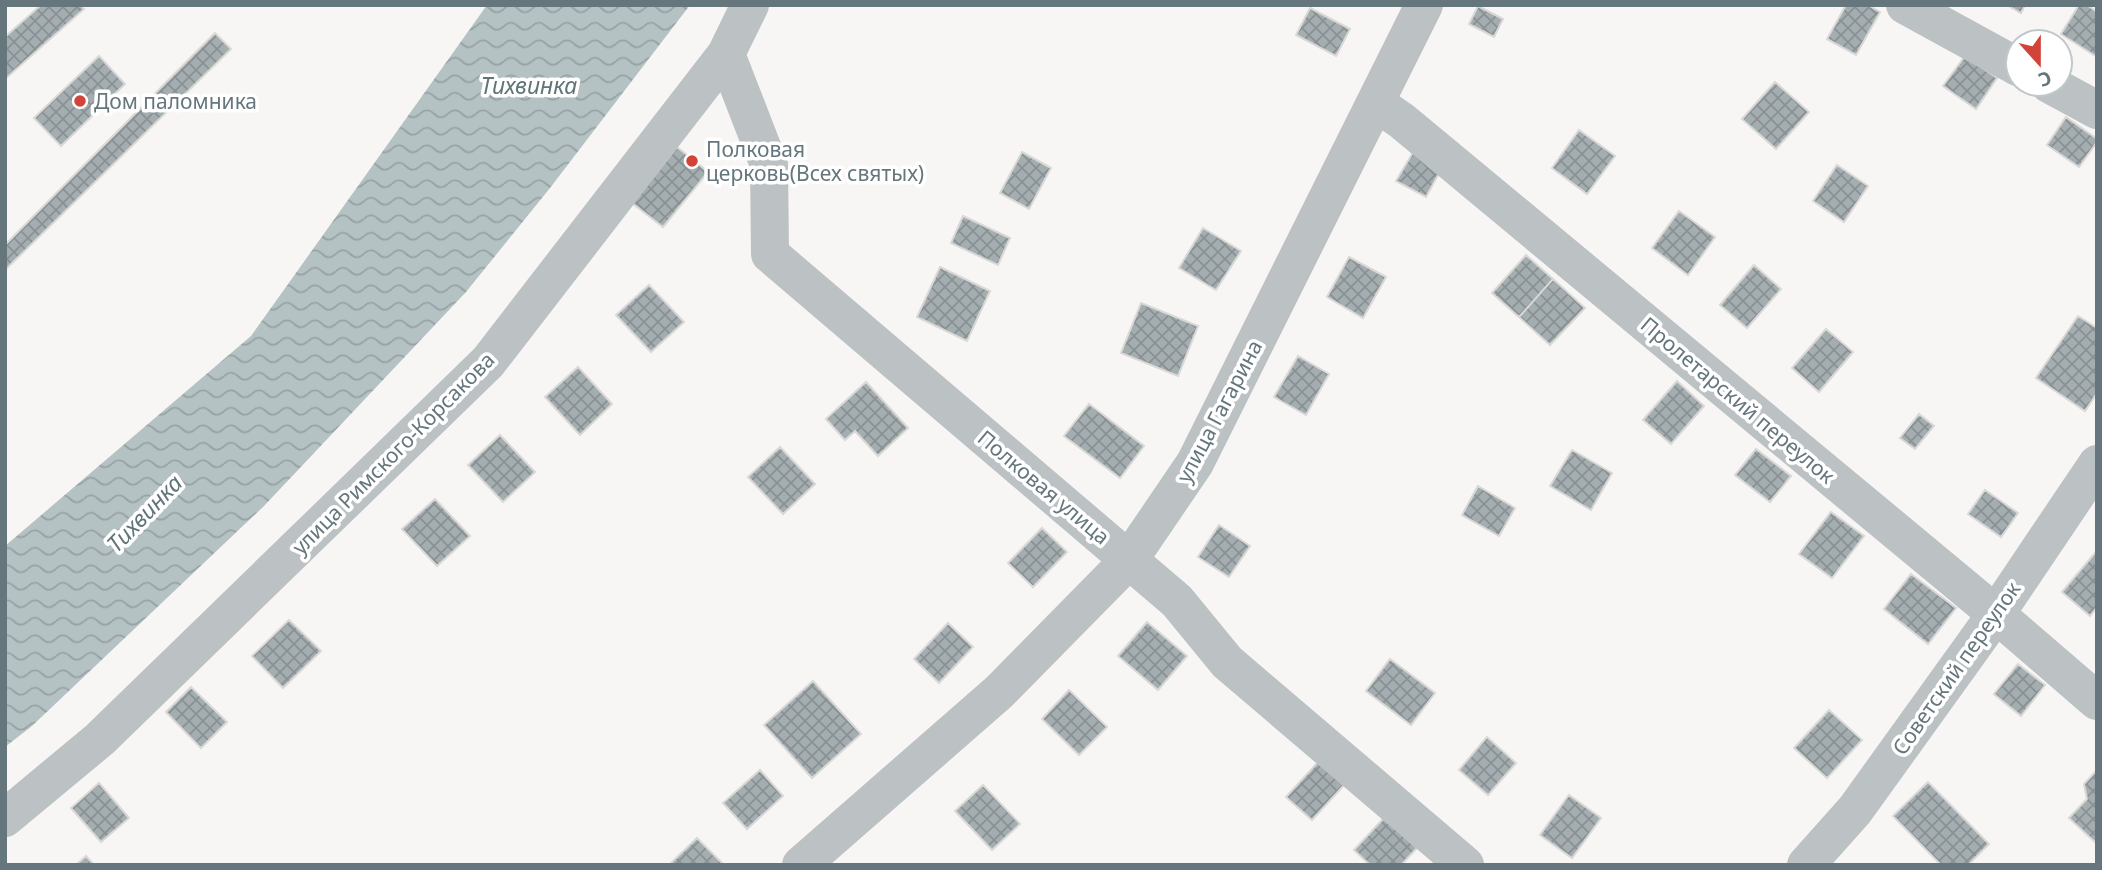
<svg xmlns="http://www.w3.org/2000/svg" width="2102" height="870" font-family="'Noto Sans',sans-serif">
	<defs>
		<pattern id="water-waves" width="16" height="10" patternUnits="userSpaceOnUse" patternTransform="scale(1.75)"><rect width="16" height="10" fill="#b5c2c4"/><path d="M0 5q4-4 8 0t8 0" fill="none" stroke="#97a2a4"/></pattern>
		<pattern id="building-cross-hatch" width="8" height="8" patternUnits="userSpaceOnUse" patternTransform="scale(1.75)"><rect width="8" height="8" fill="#a4adb0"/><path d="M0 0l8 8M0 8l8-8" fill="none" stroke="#899194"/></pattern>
	</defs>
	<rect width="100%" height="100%" fill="#f7f6f4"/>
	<path fill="url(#water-waves)" d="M487,5H690L550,188L466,292L264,506L32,726L5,747V546L251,336Z"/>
	<path fill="url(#building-cross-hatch)" stroke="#d8d8d6" stroke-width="2" d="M41,5H80L84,9L5,79V37Z
		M1846,5H1868L1880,12L1856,55L1827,39Z
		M2007,5H2025L2021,13Z
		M2079,5H2087L2097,12V57L2061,34Z
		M1478,6L1503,19L1494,37L1469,24Z
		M1310,8L1350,29L1336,56L1296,35Z
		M215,33L231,49L5,270V245Z
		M99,56L125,84L61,146L34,118Z
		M1965,56L1997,78L1976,109L1943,86Z
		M1775,82L1809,112L1776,149L1742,119Z
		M2066,117L2097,139V142L2079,167L2047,145Z
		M1579,130L1615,156L1587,194L1552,168Z
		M677,147L708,172L663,227L632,203Z
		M1415,149L1444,164L1426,197L1396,181Z
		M1022,152L1051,168L1029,209L1000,193Z
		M1837,165L1868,186L1844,222L1813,201Z
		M1679,211L1715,237L1688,275L1652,248Z
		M963,216L1010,238L998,265L951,243Z
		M1203,228L1241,251L1216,290L1179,268Z
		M1526,255L1553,279L1519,317L1492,293Z
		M1349,257L1386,277L1363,318L1327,297Z
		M1754,265L1781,289L1747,328L1720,305Z
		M940,267L990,291L967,341L917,317Z
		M1553,279L1585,308L1550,345L1519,317Z
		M649,285L684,322L651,352L616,315Z
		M1141,303L1198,326L1178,376L1121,353Z
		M2078,316L2097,328V393L2085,411L2036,378Z
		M1826,329L1853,352L1819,392L1792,368Z
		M1298,356L1329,374L1306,415L1274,397Z
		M578,367L612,404L580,435L545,397Z
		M1677,381L1704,406L1671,444L1643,420Z
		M866,382L908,428L878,456L855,431L845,440L826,419Z
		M1089,404L1144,446L1120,478L1064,436Z
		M1919,414L1934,426L1915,449L1900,438Z
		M500,435L535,472L503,502L468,465Z
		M780,447L815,484L783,514L748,477Z
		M1756,449L1791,476L1770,502L1735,475Z
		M1572,450L1612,473L1591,510L1550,486Z
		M1478,486L1515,508L1499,536L1462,515Z
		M1985,490L2018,513L2001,537L1968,514Z
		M435,499L470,536L437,566L402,529Z
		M1831,512L1864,536L1832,578L1799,554Z
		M1219,525L1250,546L1229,577L1198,557Z
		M1042,528L1067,552L1033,587L1008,563Z
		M2095,553L2097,555V607L2090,616L2062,592Z
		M1911,574L1956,608L1928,644L1884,609Z
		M289,620L321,651L283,688L252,656Z
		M1147,622L1187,656L1158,690L1118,656Z
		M948,623L973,647L939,683L914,659Z
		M1390,659L1435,693L1411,725L1366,691Z
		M2018,664L2045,685L2021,716L1994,694Z
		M813,681L861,734L812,778L764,725Z
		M191,687L227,722L201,748L166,712Z
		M1069,690L1107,727L1079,755L1042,719Z
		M1829,710L1862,740L1827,778L1794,748Z
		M1487,737L1516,763L1488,795L1459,770Z
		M1319,761L1345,784L1312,820L1286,797Z
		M760,770L783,796L747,829L723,803Z
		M2097,770V844L2069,818L2087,799L2084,784Z
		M1928,782L1989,844L1968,865H1941L1893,816Z
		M99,783L129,818L101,842L71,808Z
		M983,785L1020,824L992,850L955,811Z
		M1569,795L1601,818L1572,858L1540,835Z
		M1384,818L1417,848L1401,865H1370L1354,850Z
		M697,838L722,863L720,865H669Z
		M86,856L94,865H76Z"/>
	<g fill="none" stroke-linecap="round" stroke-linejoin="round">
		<path stroke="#bcc1c3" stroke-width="38" d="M1905,5L2018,67
			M726,54L769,165L770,254L1177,601L1227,662L1465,865
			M2049,84L2097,110
			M1376,103L1402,121L1996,614L2097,701
			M5,818L100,739L488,362L726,54L750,5
			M801,865L999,692L1129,560L1195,463L1424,5
			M1806,865L1855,810L1996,614L2097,464"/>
	</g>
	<g fill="#d24439" stroke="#fff" stroke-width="2.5">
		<circle cx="80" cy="101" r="7"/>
		<circle cx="692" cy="161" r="7"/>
	</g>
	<g text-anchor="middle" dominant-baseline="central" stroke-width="7" stroke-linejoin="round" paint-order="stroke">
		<g font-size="21" fill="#65767c" stroke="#fff" text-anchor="start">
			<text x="94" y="101">Дом паломника</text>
			<text x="706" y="149">Полковая<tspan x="706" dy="24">церковь(Всех святых)</tspan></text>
		</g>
		<g font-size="21" fill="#65767c" stroke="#fff">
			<text transform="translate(1738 400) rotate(40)">Пролетарский переулок</text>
			<text transform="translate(1219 411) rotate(-62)">улица Гагарина</text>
			<text transform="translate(393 453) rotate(-45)">улица Римского-Корсакова</text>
			<text transform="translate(1044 487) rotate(40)">Полковая улица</text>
			<text transform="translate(1956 668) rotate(-55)">Советский переулок</text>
		</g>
		<g font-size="23" font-style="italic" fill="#5f7577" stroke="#fff">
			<text x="529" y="85">Тихвинка</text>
			<text transform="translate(144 513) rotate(-46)">Тихвинка</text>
		</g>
	</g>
	<rect width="2102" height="870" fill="none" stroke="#65767c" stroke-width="14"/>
	<g transform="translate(2039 63) rotate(159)"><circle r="33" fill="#ffffff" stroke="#c1c8cb" stroke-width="2"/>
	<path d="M0-5L12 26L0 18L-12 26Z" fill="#d24439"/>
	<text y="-10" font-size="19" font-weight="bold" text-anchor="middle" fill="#65767c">С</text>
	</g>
</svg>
